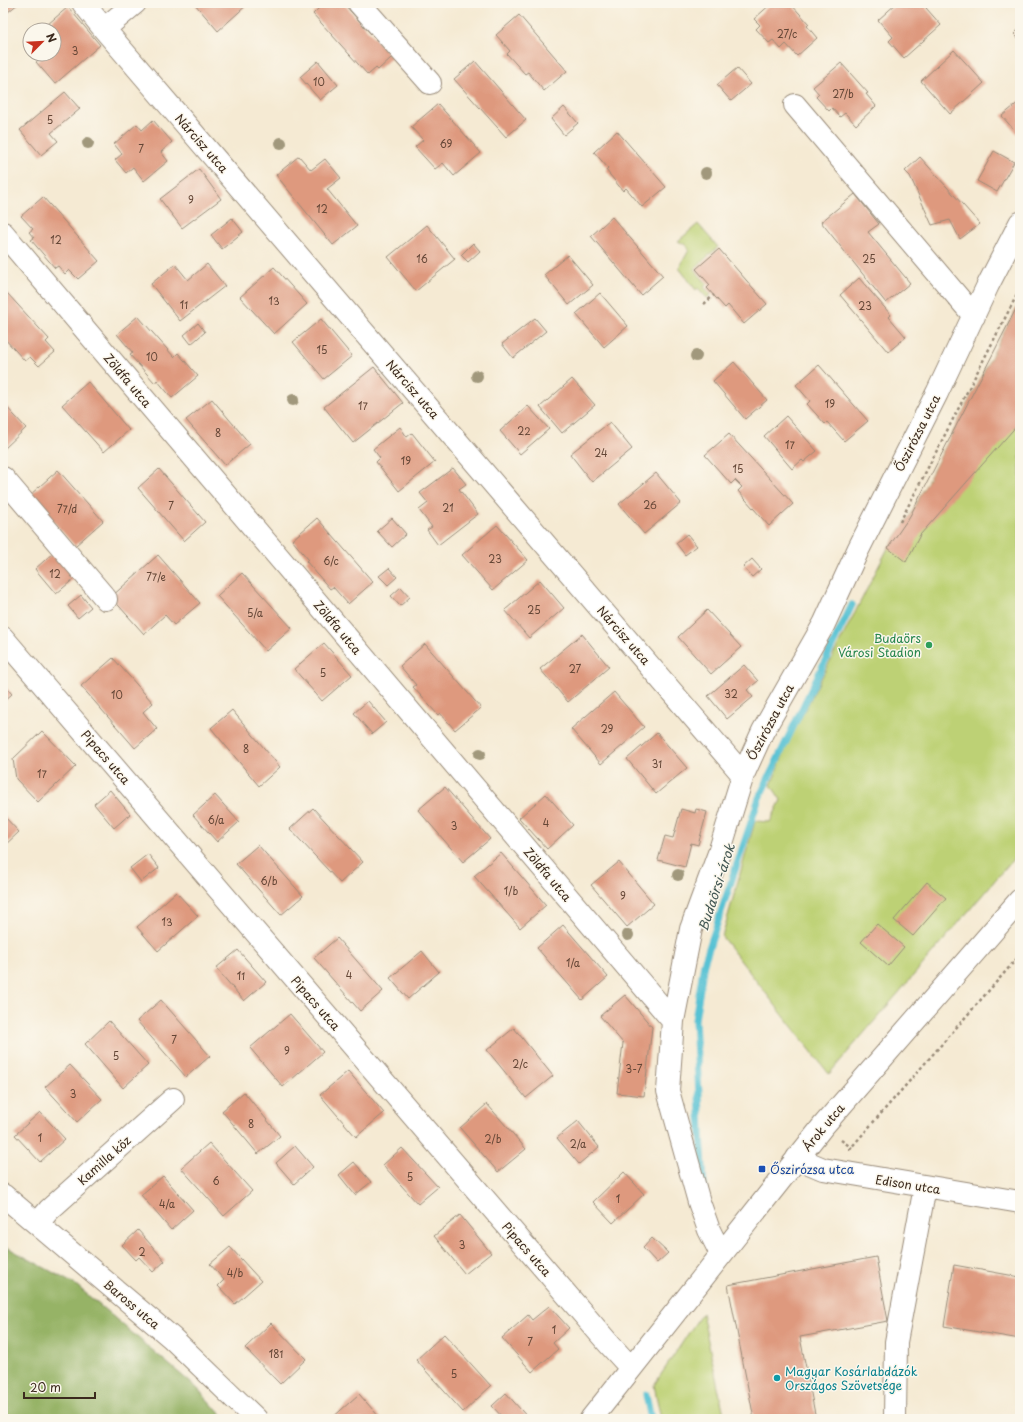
<svg xmlns="http://www.w3.org/2000/svg" width="1023" height="1422" font-family="'Playpen Sans',sans-serif">
	<rect width="100%" height="100%" fill="#fbf7ec"/>
	<filter id="ink" filterUnits="userSpaceOnUse"><feTurbulence type="fractalNoise" baseFrequency=".025" numOctaves="2"/><feDisplacementMap in="SourceGraphic" scale="8" xChannelSelector="R" yChannelSelector="G"/><feConvolveMatrix kernelMatrix="1 2 1 2 8 2 1 2 1" color-interpolation-filters="sRGB"/></filter>
	<filter id="wash" filterUnits="userSpaceOnUse"><feTurbulence type="fractalNoise" baseFrequency=".012" numOctaves="4" result="noise"/><feDisplacementMap in="SourceGraphic" scale="16" xChannelSelector="R" yChannelSelector="G"/><feGaussianBlur stdDeviation="0.9" result="paint"/><feColorMatrix in="noise" values="0 0 0 0 0 0 0 0 0 0 0 0 0 0 0 0 0 1.4 0 .05"/><feComposite in="paint" operator="in"/></filter>
	<g filter="url(#wash)">
		<rect width="100%" height="100%" fill="#f5ead3"/>
		<path fill="#bdd175" stroke="#7c7e4a" d="M698,224L718,247L694,269L707,284L704,287L711,295L707,298L698,288L696,290L679,268L689,250L686,245L678,241Z
			M1020,301V851L829,1074L722,937L755,821L770,822L781,800L771,785L788,743L888,548L910,516Z
			M702,1313L725,1419H661L654,1385Z"/>
		<path fill="#96b366" stroke="#686e42" d="M3,1245L76,1285L198,1389L225,1419H3Z"/>
		<g fill="none" stroke-linecap="round" stroke-linejoin="round">
			<path stroke="#58c2d4" stroke-width="7" d="M704,1188L695,1020L704,963L759,798L852,605
				M646,1395L651,1419"/>
		</g>
		<g id="blocks">
			<path fill="#de997e" d="M3,3H19L3,16Z
				M194,3H249L218,31Z
				M321,3H343L392,57L378,70L376,68L368,75L313,14L321,6L319,5Z
				M772,3H790L809,24L807,26L817,38L797,56L786,44L781,49L773,40L769,43L756,29L760,25L754,19Z
				M897,3H929L930,4L926,8L941,25L904,58L889,41L893,37L878,20Z
				M68,7L100,45L55,84L36,62L41,58L37,54H54V30H41Z
				M519,15L567,71L544,91L528,72L525,74L507,54L510,51L496,35Z
				M1020,28V40L1014,34Z
				M954,50L984,83L950,114L921,81Z
				M318,61L338,85L320,100L300,77Z
				M475,61L526,120L506,137L454,79Z
				M841,63L868,93L866,94L876,106L856,125L845,113L840,117L832,108L829,111L816,97L819,94L813,87Z
				M737,68L751,84L731,101L717,85Z
				M65,92L80,109L51,133L58,141L41,155L20,130Z
				M1020,101V137L1002,116Z
				M438,104L481,153L454,176L443,163L435,169L415,147L423,140L411,127Z
				M564,107L578,123L564,135L551,119Z
				M153,120L172,142L161,152L168,161L144,181L133,167L126,173L115,160L122,154L114,144L137,124L142,130Z
				M617,131L666,187L642,207L626,188L623,191L606,170L608,168L594,152Z
				M994,151L1014,162L997,192L977,181Z
				M299,156L311,170L325,159L341,178L327,189L357,226L333,245L276,175Z
				M920,157L980,224L960,239L950,220L932,225L910,176L905,171Z
				M199,169L221,199L182,228L160,199Z
				M855,194L879,224L868,232L910,283L886,303L821,222Z
				M43,197L99,261L78,279L69,270L65,274L58,266L55,268L31,240L34,238L29,232L33,229L21,216Z
				M612,217L663,276L641,295L591,236Z
				M232,218L243,232L222,249L211,235Z
				M427,225L455,259L416,291L388,257Z
				M473,243L480,251L468,262L461,255Z
				M719,249L767,304L744,324L728,305L725,308L707,288L710,285L696,269Z
				M568,255L593,285L569,305L544,275Z
				M175,264L188,280L207,264L225,286L180,321L151,284Z
				M274,267L307,304L274,334L240,297Z
				M859,278L891,315L889,317L906,337L888,352L840,295Z
				M7,293L49,339L46,342L55,352L39,366L30,357L25,361L3,337V297Z
				M600,293L628,326L604,347L576,314Z
				M1020,301V422L920,535L906,562L888,548L910,516Z
				M138,316L174,357L178,353L198,376L172,398L157,380L155,383L130,355L133,353L117,334Z
				M535,318L546,331L513,358L502,344Z
				M321,319L352,356L324,379L293,342Z
				M198,323L205,332L191,344L184,335Z
				M734,362L767,400L745,419L713,381Z
				M819,365L868,421L844,441L827,422L825,424L807,404L810,401L796,385Z
				M374,367L403,403L353,443L324,407Z
				M572,379L595,405L562,433L540,407Z
				M88,382L129,430L104,452L62,405Z
				M212,399L250,444L225,465L186,420Z
				M3,403L26,428L4,449L3,448Z
				M528,406L549,429L520,454L500,431Z
				M786,416L817,451L804,462L802,460L792,469L764,436Z
				M610,422L632,449L592,482L570,454Z
				M400,427L407,437L412,433L435,462L399,491L376,462L380,458L373,449Z
				M729,434L793,504L769,526L738,491L742,487L735,480L731,484L705,455Z
				M453,468L466,484L459,489L478,514L438,545L427,530L432,527L419,510L428,503L420,493Z
				M159,469L205,522L184,541L138,488Z
				M58,470L103,521L75,546L30,495Z
				M656,473L681,503L644,534L619,504Z
				M317,518L373,582L348,604L333,587L330,589L306,561L308,559L292,540Z
				M392,518L406,534L392,547L377,531Z
				M497,525L528,560L493,590L462,555Z
				M687,534L697,546L685,555L676,543Z
				M54,552L76,577L56,594L35,569Z
				M158,555L200,603L174,625L165,615L144,634L111,597Z
				M752,559L761,569L752,577L743,567Z
				M389,568L397,577L388,585L379,576Z
				M242,573L292,628L266,651L217,596Z
				M540,580L564,608L529,638L505,610Z
				M401,587L410,597L400,606L391,596Z
				M81,595L91,607L78,618L68,606Z
				M707,610L741,647L711,674L678,637Z
				M582,634L609,667L568,702L540,669Z
				M324,643L352,675L322,701L294,669Z
				M425,644L481,708L455,730L440,713L438,715L413,687L416,685L400,666Z
				M113,658L153,703L143,712L157,729L135,748L81,686Z
				M744,665L758,681L747,690L753,697L727,719L708,696Z
				M3,684L12,694L3,702Z
				M614,692L644,727L601,764L571,729Z
				M368,701L386,722L372,734L354,713Z
				M232,710L280,767L259,786L211,728Z
				M42,731L76,766L38,802L16,779L13,759Z
				M657,733L687,768L656,794L627,759Z
				M445,787L490,839L463,862L418,810Z
				M110,790L130,814L114,828L94,804Z
				M546,794L573,825L547,849L519,818Z
				M215,795L239,822L217,842L193,815Z
				M313,808L363,862L340,883L290,829Z
				M681,809L695,813L696,809L707,812L698,845L691,843L685,867L658,860L665,836L673,838Z
				M3,815L19,832L3,847Z
				M258,845L303,896L281,915L236,864Z
				M501,853L546,905L520,928L474,876Z
				M148,854L159,868L141,882L130,868Z
				M619,862L654,904L627,927L591,885Z
				M927,882L946,898L913,936L894,920Z
				M176,892L198,916L158,951L137,927Z
				M877,924L904,947L888,966L861,942Z
				M563,925L608,977L582,1000L537,948Z
				M337,938L383,991L360,1011L314,958Z
				M238,950L266,982L244,1001L216,968Z
				M422,951L439,972L408,999L390,978Z
				M625,995L652,1027L644,1096L617,1093L623,1043L600,1016Z
				M161,1000L210,1056L186,1077L137,1021Z
				M290,1014L323,1052L283,1087L250,1048Z
				M109,1021L148,1065L123,1088L85,1044Z
				M514,1028L553,1076L526,1098L487,1050Z
				M70,1065L102,1099L77,1122L45,1087Z
				M348,1071L384,1113L356,1137L320,1095Z
				M244,1092L280,1136L258,1154L222,1111Z
				M487,1104L526,1149L498,1172L460,1128Z
				M40,1112L65,1139L40,1162L15,1135Z
				M578,1121L599,1147L579,1164L557,1138Z
				M209,1143L252,1191L224,1216L181,1168Z
				M295,1146L313,1167L294,1184L276,1163Z
				M402,1148L438,1187L418,1204L383,1165Z
				M354,1162L371,1182L355,1195L339,1175Z
				M624,1172L644,1194L613,1223L593,1202Z
				M163,1176L193,1210L171,1230L141,1195Z
				M460,1215L491,1253L465,1274L434,1236Z
				M138,1230L165,1261L153,1272L139,1257L136,1260L122,1245Z
				M652,1238L668,1253L657,1263L643,1248Z
				M230,1247L261,1281L235,1304L218,1286L224,1280L210,1264Z
				M876,1257L888,1321L800,1337L816,1419H754L728,1285Z
				M954,1265L1020,1277V1339L944,1326Z
				M549,1306L569,1328L553,1343L558,1349L532,1372L502,1338L528,1315L532,1320Z
				M271,1323L306,1359L280,1384L245,1348Z
				M444,1334L491,1386L463,1412L416,1360Z
				M506,1393L529,1419H504L492,1406Z
				M359,1394L381,1419H331Z"/>
		</g>
	</g>
	<g filter="url(#ink)">
		<use href="#blocks" fill-opacity="0" stroke="#988a78" stroke-width="1"/>
		<g fill="none" stroke-linecap="round" stroke-linejoin="round">
			<g stroke="#988a78" stroke-width="24">
				<path id="minor" d="M83,3L104,29L743,775
					M359,3L430,83
					M104,29L135,3
					M795,105L974,316
					M3,233L673,1021
					M3,478L106,599
					M3,638L609,1344L631,1368
					M797,1158L823,1169L1020,1202
					M3,1195L172,1338L256,1419
					M38,1223L49,1210L173,1099
					M721,1254L709,1230L699,1202L668,1091L673,1021L691,929L719,853L743,775L763,731L824,624L858,550L937,393L988,285L1020,223
					M591,1419L823,1126L1020,900
					M895,1419L896,1342L925,1187"/>
			</g>
			<path stroke="#988a78" stroke-width="2.5" stroke-dasharray="3 3" stroke-linecap="butt" d="M704,304L714,295
				M900,522L1020,289
				M841,1140L852,1148
				M849,1150L1020,955"/>
			<use href="#minor" stroke="#fff" stroke-width="22"/>
		</g>
		<g fill="#a1987c">
			<circle cx="88" cy="143" r="6"/>
			<circle cx="281" cy="143" r="6"/>
			<circle cx="706" cy="173" r="6"/>
			<circle cx="696" cy="356" r="6"/>
			<circle cx="477" cy="376" r="6"/>
			<circle cx="293" cy="400" r="6"/>
			<circle cx="480" cy="754" r="6"/>
			<circle cx="678" cy="875" r="6"/>
			<circle cx="628" cy="935" r="6"/>
		</g>
	</g>
	<circle fill="#2e9e5b" stroke="#fbf7ec" stroke-width="1.5" cx="929" cy="645" r="4"/>
	<rect fill="#1a4fb4" stroke="#fbf7ec" stroke-width="1.5" x="758" y="1165" width="8" height="8" rx="2"/>
	<circle fill="#0f9aa8" stroke="#fbf7ec" stroke-width="1.5" cx="777" cy="1378" r="4"/>
	<g text-anchor="middle" dominant-baseline="central" stroke-width="3" stroke-linejoin="round" paint-order="stroke">
		<g font-size="10" fill="#644636">
			<text x="787" y="33">27/c</text>
			<text x="75" y="50">3</text>
			<text x="319" y="81">10</text>
			<text x="843" y="93">27/b</text>
			<text x="50" y="119">5</text>
			<text x="446" y="143">69</text>
			<text x="141" y="148">7</text>
			<text x="191" y="199">9</text>
			<text x="322" y="208">12</text>
			<text x="56" y="239">12</text>
			<text x="422" y="258">16</text>
			<text x="869" y="258">25</text>
			<text x="274" y="300">13</text>
			<text x="184" y="304">11</text>
			<text x="865" y="305">23</text>
			<text x="322" y="349">15</text>
			<text x="152" y="356">10</text>
			<text x="830" y="403">19</text>
			<text x="363" y="405">17</text>
			<text x="524" y="430">22</text>
			<text x="218" y="432">8</text>
			<text x="790" y="444">17</text>
			<text x="601" y="452">24</text>
			<text x="406" y="460">19</text>
			<text x="738" y="468">15</text>
			<text x="650" y="504">26</text>
			<text x="171" y="505">7</text>
			<text x="448" y="507">21</text>
			<text x="67" y="508">77/d</text>
			<text x="495" y="558">23</text>
			<text x="331" y="560">6/c</text>
			<text x="55" y="573">12</text>
			<text x="156" y="576">77/e</text>
			<text x="534" y="609">25</text>
			<text x="255" y="612">5/a</text>
			<text x="575" y="668">27</text>
			<text x="323" y="672">5</text>
			<text x="731" y="693">32</text>
			<text x="117" y="694">10</text>
			<text x="607" y="728">29</text>
			<text x="246" y="748">8</text>
			<text x="657" y="763">31</text>
			<text x="42" y="773">17</text>
			<text x="216" y="819">6/a</text>
			<text x="546" y="822">4</text>
			<text x="454" y="825">3</text>
			<text x="269" y="880">6/b</text>
			<text x="511" y="890">1/b</text>
			<text x="623" y="895">9</text>
			<text x="167" y="921">13</text>
			<text x="573" y="962">1/a</text>
			<text x="349" y="974">4</text>
			<text x="241" y="975">11</text>
			<text x="174" y="1039">7</text>
			<text x="287" y="1050">9</text>
			<text x="116" y="1055">5</text>
			<text x="520" y="1063">2/c</text>
			<text x="634" y="1068">3-7</text>
			<text x="73" y="1093">3</text>
			<text x="251" y="1123">8</text>
			<text x="40" y="1137">1</text>
			<text x="493" y="1138">2/b</text>
			<text x="578" y="1143">2/a</text>
			<text x="410" y="1176">5</text>
			<text x="216" y="1180">6</text>
			<text x="618" y="1198">1</text>
			<text x="167" y="1203">4/a</text>
			<text x="462" y="1244">3</text>
			<text x="142" y="1251">2</text>
			<text x="235" y="1272">4/b</text>
			<text x="554" y="1329">1</text>
			<text x="530" y="1341">7</text>
			<text x="276" y="1353">181</text>
			<text x="454" y="1373">5</text>
		</g>
		<g font-size="12" fill="#3b2a1e" stroke="#fbf7ec">
			<text transform="translate(202 143) rotate(49)">Nárcisz utca</text>
			<text transform="translate(128 380) rotate(50)">Zöldfa utca</text>
			<text transform="translate(413 389) rotate(49)">Nárcisz utca</text>
			<text transform="translate(917 433) rotate(-63)">Őszirózsa utca</text>
			<text transform="translate(338 627) rotate(50)">Zöldfa utca</text>
			<text transform="translate(624 635) rotate(49)">Nárcisz utca</text>
			<text transform="translate(770 722) rotate(-62)">Őszirózsa utca</text>
			<text transform="translate(106 757) rotate(49)">Pipacs utca</text>
			<text transform="translate(548 874) rotate(50)">Zöldfa utca</text>
			<text transform="translate(316 1003) rotate(49)">Pipacs utca</text>
			<text transform="translate(823 1127) rotate(-50)">Árok utca</text>
			<text transform="translate(104 1160) rotate(-42)">Kamilla köz</text>
			<text transform="translate(908 1184) rotate(9)">Edison utca</text>
			<text transform="translate(527 1249) rotate(49)">Pipacs utca</text>
			<text transform="translate(132 1304) rotate(40)">Baross utca</text>
		</g>
		<g font-size="12" fill="#27864d" stroke="#fbf7ec" text-anchor="end">
			<text x="921" y="638">Budaörs<tspan x="921" dy="14">Városi Stadion</tspan></text>
		</g>
		<g font-size="12" fill="#164399" stroke="#fbf7ec" text-anchor="start">
			<text x="770" y="1169">Őszirózsa utca</text>
		</g>
		<g font-size="12" fill="#0d838f" stroke="#fbf7ec" text-anchor="start">
			<text x="785" y="1371">Magyar Kosárlabdázók<tspan x="785" dy="14">Országos Szövetsége</tspan></text>
		</g>
		<g font-size="13" font-style="italic" fill="#445855" stroke="#fbf7ec">
			<text transform="translate(716 887) rotate(-72)">Budaörsi-árok</text>
		</g>
	</g>
	<rect width="1023" height="1422" fill="none" stroke="#fbf7ec" stroke-width="16"/>
	<g transform="translate(42 42) rotate(66)"><circle r="19" fill="#fbf7ec" stroke="#aea59a"/>
	<path d="M0-3L7 15L0 10L-7 15Z" fill="#c8321e"/>
	<text y="-6" font-size="11" font-weight="bold" text-anchor="middle" fill="#3b2a1e">N</text>
	</g>
	<path d="M24 1392v6h71v-6" fill="none" stroke="#3b2a1e" stroke-width="2"/>
	<text x="30" y="1392" font-size="12" fill="#3b2a1e" stroke="#fbf7ec" stroke-width="3" paint-order="stroke">20 m</text>
</svg>
